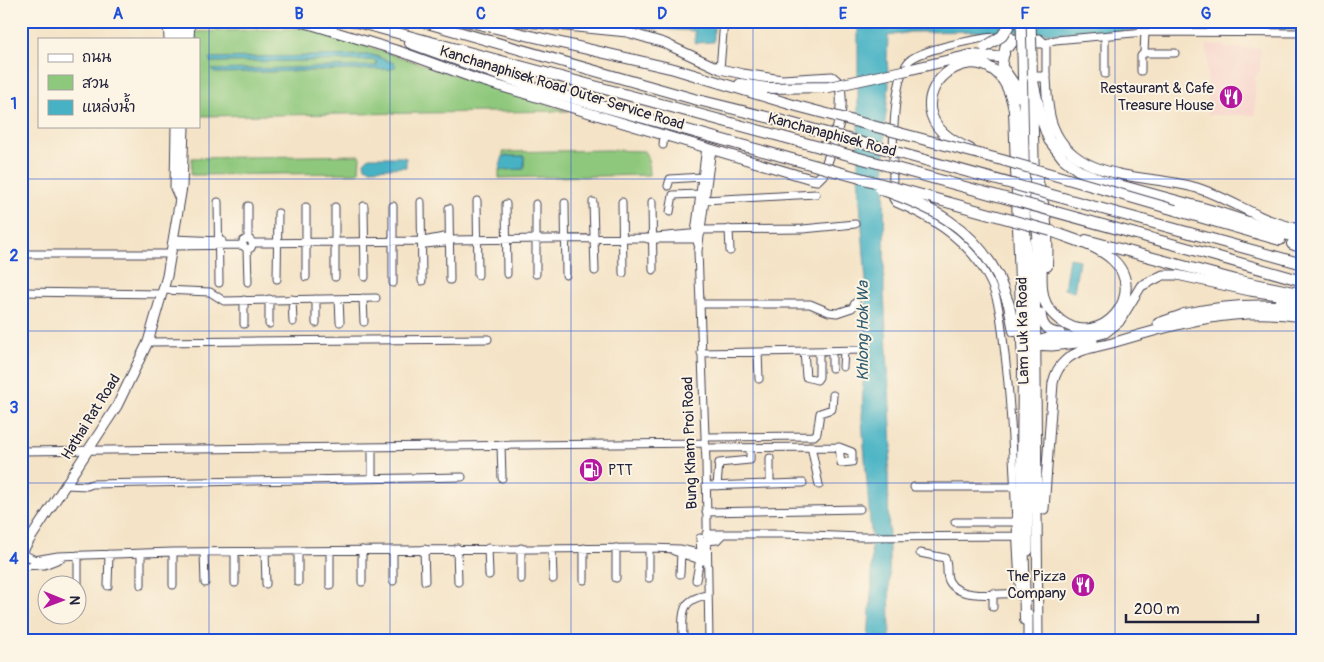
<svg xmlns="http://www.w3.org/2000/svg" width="1324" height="662" font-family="Pangolin,'Playpen Sans Thai',sans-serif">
	<rect width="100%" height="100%" fill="#fcf5e5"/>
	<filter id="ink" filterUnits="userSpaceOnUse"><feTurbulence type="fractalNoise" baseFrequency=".02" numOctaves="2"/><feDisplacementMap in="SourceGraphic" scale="10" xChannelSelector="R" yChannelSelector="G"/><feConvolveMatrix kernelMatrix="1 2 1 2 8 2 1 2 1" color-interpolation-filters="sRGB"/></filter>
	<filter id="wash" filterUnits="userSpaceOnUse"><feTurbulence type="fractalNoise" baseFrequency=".0096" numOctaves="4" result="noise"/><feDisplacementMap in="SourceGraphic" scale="20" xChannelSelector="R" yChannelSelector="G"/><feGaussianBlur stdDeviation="1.12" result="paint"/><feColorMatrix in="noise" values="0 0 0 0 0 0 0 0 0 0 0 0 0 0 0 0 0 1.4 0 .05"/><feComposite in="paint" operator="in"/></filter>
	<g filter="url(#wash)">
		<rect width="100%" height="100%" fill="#f4e3c6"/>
		<path fill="#f7d0c9" d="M1207,45H1224V48H1261L1260,69L1255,79V115H1208Z"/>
		<path fill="#8ec87c" stroke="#58755c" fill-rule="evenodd" d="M310,28L568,111L199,116V39H193V32ZM372,55L380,57L391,69L216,73L212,70L377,66L376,61L372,60L210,62L211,58Z
			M608,150L644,151L648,158L649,175L499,178V170L524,169V156H503V152Z
			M360,155L359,173L191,175L192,158Z"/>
		<path fill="#46b2c4" stroke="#346a80" d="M858,21H1303V30H1147L1071,34L999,31L910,32L888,36L887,59L889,85L885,123L884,292L892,447L888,468L890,641L868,640L872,581L871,533L862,420L866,281L858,175Z
			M629,25L714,27V42L695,43V31L635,28L629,30Z
			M372,55L394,63L396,66L391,69L215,73L212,71V70L377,66L376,61L372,60L210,62V58Z
			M503,156H524V169L499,170Z
			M369,157H403L406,158V167L370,169L365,167L364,162Z
			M1069,258L1079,260L1074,292L1064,289Z"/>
	</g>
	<g filter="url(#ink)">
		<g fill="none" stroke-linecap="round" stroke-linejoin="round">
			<g stroke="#423f50" stroke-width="9">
				<path id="minor" d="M1145,32L1144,53H1175
					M1001,37C985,36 919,50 909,61C890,80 893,172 893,199L896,203C935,219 973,244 991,284C1001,306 1002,332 1005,355C1015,435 1014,516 1020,596
					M1016,38H1039L1046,44
					M1028,44H1043L1055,40L1145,32L1303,33
					M720,69L724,21
					M1141,71V56L1144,53
					M1105,74V37
					M1046,77V44
					M663,145L664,134
					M668,186L670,179L702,177
					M704,200L816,194
					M477,201L478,275
					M218,202L219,283
					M421,202L422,281
					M593,202L595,271
					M622,202L623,273
					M652,202L653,270
					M565,203L566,275
					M506,204L507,274
					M536,204V274
					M364,206L365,277
					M335,207V277
					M449,208L450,280
					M670,212L673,195L699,194
					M729,229L730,251
					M701,230L803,229L855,224
					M248,238V206
					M173,239L222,241
					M648,239H697
					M423,241L425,244L445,242L448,240
					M253,243L423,241L444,237L448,240L645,238L701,233
					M698,245L695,233L706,147
					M172,246L242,245
					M247,249L251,248L253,243L248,238L243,241L242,245L247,249L248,282
					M21,254H170
					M306,277V207
					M277,279L278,213
					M393,283V206
					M163,290L210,292L224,301L376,298
					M21,292L162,294
					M363,298L364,322
					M269,299V324
					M292,299L293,322
					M316,299V323
					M339,299L340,322
					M244,300V324
					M700,304H810L829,312L837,313L852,308L856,302
					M148,342L488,339
					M804,351L806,377L817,380L819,377V351
					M758,352L759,379
					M701,353L863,350
					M843,367L844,351
					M832,368V351
					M705,437L814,436L817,433L820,413L832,409L833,395
					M501,445L502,478
					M811,446L819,485
					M372,447V478
					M705,448L839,447L852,452V462L841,463L839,447
					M21,451L705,443
					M770,458V483
					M66,485L87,486L92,484L462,477
					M706,486L803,483
					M717,486L719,463L750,460V448
					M914,487H1014
					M706,512L860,509
					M955,522H1015
					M706,534H784L861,537L1016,536
					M706,541L717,540L722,535
					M457,548L458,582
					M488,548L489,575
					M552,548L553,579
					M649,548V578
					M424,549L425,581
					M393,550V581
					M265,551L266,584
					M298,551V582
					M330,551V585
					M674,551L703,561
					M173,552V585
					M204,552L205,583
					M235,552V583
					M21,553L35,560L58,556L173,552L649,548L680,549L707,555
					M920,553L945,558C949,566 945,573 949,581C959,601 1001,593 1020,593
					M21,566L44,565L62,558
					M680,574L681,552
					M616,578V548
					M521,579V548
					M584,580V548
					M696,580L701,553L700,538
					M362,582V550
					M141,585V554
					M108,586L109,554
					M78,589V555
					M993,607V593
					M677,641L709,640
					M683,641C683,616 678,599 708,595
					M709,641L706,463L698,251L712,149"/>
			</g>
			<g stroke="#423f50" stroke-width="11">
				<path id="major" d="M168,21L169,39
					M175,21V39
					M183,21V39
					M299,21L399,51L479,80L811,179L817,180L823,174C832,148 847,110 839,83L832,77L782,80L743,74L720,69L664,43L627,32L516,21
					M189,39L190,21
					M1006,43L1010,46L1014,41L1010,37L1006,40L1002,66L1016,86L1019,97
					M1022,54L1028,345V551
					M1032,56L1035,211
					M1032,77H1046C1047,93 1047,111 1053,126C1075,184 1149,173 1197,188C1219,195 1238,206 1259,216C1273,223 1288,226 1303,230
					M176,126L175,188L179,197
					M1035,241L1038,641
					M1041,313C1042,325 1047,332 1060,333
					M1158,323L1184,314L1191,316
					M1034,342L1051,337H1090L1105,333L1119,322L1141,286L1163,275H1177L1250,291L1298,298
					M1031,345L1052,346L1093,341
					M1044,509L1053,383C1055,374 1059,366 1066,360C1078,349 1097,347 1112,343C1175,324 1236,306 1303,317
					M21,553L117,406L148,342L167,276L182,187L184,126
					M1028,614V641"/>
			</g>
			<g stroke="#423f50" stroke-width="12">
				<path id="highway" d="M353,21L783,137
					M420,21L694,99L783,121
					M466,21L674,69L793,105
					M410,43L532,87L781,156
					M907,70L971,55L998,57L1004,54
					M1032,77L1042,121L1049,140L1063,158L1078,170L1101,180L1214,211L1303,240
					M740,84L767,88
					M970,149C866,106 995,4 1014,110L1023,369L1022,468L1025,620
					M1033,167C1045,200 1049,231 1047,266
					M1175,210L1280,240
					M1035,214C1037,228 1039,241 1041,255C1043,271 1039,290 1046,304C1049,310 1056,317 1061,321C1101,351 1149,294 1113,260C1097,245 1071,239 1051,231
					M1190,233L1303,264
					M1086,240L1236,280L1303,294
					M1292,244L1303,248
					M1194,250L1303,281
					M998,276L1009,305L1014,331
					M1281,301H1303
					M1184,314C1224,305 1262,303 1303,308"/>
			</g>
			<use href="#minor" stroke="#fff" stroke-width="7"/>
			<use href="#major" stroke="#fff" stroke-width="9"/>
			<use href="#highway" stroke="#fff" stroke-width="10"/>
			<g stroke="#423f50" stroke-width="11" stroke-linecap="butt">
				<path id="major-bridge" d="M1021,21L1022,54
					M1031,21L1032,56"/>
			</g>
			<g stroke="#423f50" stroke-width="12" stroke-linecap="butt">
				<path id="highway-bridge" d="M985,47L1002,36L1012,21
					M767,88L829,87L907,70
					M793,105L1002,160L1175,210
					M783,121L1190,233
					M783,137L1194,250
					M781,156L1051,231
					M880,189C931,207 971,225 998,276"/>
			</g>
			<use href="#major-bridge" stroke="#fff" stroke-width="9"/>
			<use href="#highway-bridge" stroke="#fff" stroke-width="10"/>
		</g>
	</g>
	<path fill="none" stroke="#1d4ed8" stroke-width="1" stroke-opacity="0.55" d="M209,21V641M390,21V641M571,21V641M753,21V641M934,21V641M1115,21V641M21,179H1303M21,331H1303M21,483H1303"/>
	<defs>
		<g id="restaurant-disc" transform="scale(1.25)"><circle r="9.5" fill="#b5179e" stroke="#fcf5e5"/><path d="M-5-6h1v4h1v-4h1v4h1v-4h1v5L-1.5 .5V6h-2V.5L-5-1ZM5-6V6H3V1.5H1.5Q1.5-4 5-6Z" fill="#fff"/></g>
		<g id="fuel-disc" transform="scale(1.25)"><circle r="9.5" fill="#b5179e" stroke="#fcf5e5"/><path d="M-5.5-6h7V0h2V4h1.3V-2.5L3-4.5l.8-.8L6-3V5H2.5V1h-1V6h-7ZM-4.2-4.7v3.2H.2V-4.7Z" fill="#fff"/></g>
	</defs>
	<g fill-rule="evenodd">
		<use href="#restaurant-disc" x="1231" y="97"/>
		<use href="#fuel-disc" x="591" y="470"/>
		<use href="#restaurant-disc" x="1083" y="585"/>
	</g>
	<g text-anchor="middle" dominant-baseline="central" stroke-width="4" stroke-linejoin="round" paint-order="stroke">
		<g font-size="15" fill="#22223b" stroke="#fcf5e5">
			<text transform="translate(562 88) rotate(17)">Kanchanaphisek Road Outer Service Road</text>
			<text transform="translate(832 135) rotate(15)">Kanchanaphisek Road</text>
			<text transform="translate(1023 331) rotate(-91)">Lam Luk Ka Road</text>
			<text transform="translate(91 417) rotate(-58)">Hathai Rat Road</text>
			<text transform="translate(690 443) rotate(-92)">Bung Kham Proi Road</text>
		</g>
		<g font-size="15" fill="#22223b" stroke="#fcf5e5" text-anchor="end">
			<text x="1214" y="88">Restaurant &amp; Cafe<tspan x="1214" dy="17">Treasure House</tspan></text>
			<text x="608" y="470" text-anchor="start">PTT</text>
			<text x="1066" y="576">The Pizza<tspan x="1066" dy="17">Company</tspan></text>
		</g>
		<g font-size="16" font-style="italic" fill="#305c72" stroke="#fcf5e5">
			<text transform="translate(863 331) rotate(-90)">Khlong Hok Wa</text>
		</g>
	</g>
	<rect width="1324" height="662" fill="none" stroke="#fcf5e5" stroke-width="55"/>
	<rect x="38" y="38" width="162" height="90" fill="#fcf5e5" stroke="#a5a1a1"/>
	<rect x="48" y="54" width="25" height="8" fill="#ffffff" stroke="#a5a1a1"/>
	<text x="82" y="62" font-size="15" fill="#22223b">ถนน</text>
	<rect x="48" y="75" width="25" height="15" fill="#8ec87c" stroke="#a5a1a1"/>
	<text x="82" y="88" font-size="15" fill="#22223b">สวน</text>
	<rect x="48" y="100" width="25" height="15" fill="#46b2c4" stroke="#a5a1a1"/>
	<text x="82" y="112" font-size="15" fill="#22223b">แหล่งน้ำ</text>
	<g transform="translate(62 600) rotate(91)"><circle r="24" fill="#fcf5e5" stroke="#a5a1a1"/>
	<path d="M0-4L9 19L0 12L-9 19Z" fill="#b5179e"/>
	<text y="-8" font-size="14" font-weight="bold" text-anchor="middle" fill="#22223b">N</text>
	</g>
	<path d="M1126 614v8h132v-8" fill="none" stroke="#22223b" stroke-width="2.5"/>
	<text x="1134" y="614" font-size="15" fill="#22223b" stroke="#fcf5e5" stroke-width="4" paint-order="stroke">200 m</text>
	<rect x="28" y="28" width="1268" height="606" fill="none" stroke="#1d4ed8" stroke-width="2"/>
	<g font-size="16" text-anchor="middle" font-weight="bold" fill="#1d4ed8">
		<text x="118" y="19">A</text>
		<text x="299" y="19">B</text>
		<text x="481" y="19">C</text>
		<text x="662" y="19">D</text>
		<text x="843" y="19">E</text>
		<text x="1025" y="19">F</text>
		<text x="1206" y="19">G</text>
		<text x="14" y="109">1</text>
		<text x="14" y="261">2</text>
		<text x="14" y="413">3</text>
		<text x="14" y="564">4</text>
	</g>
</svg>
